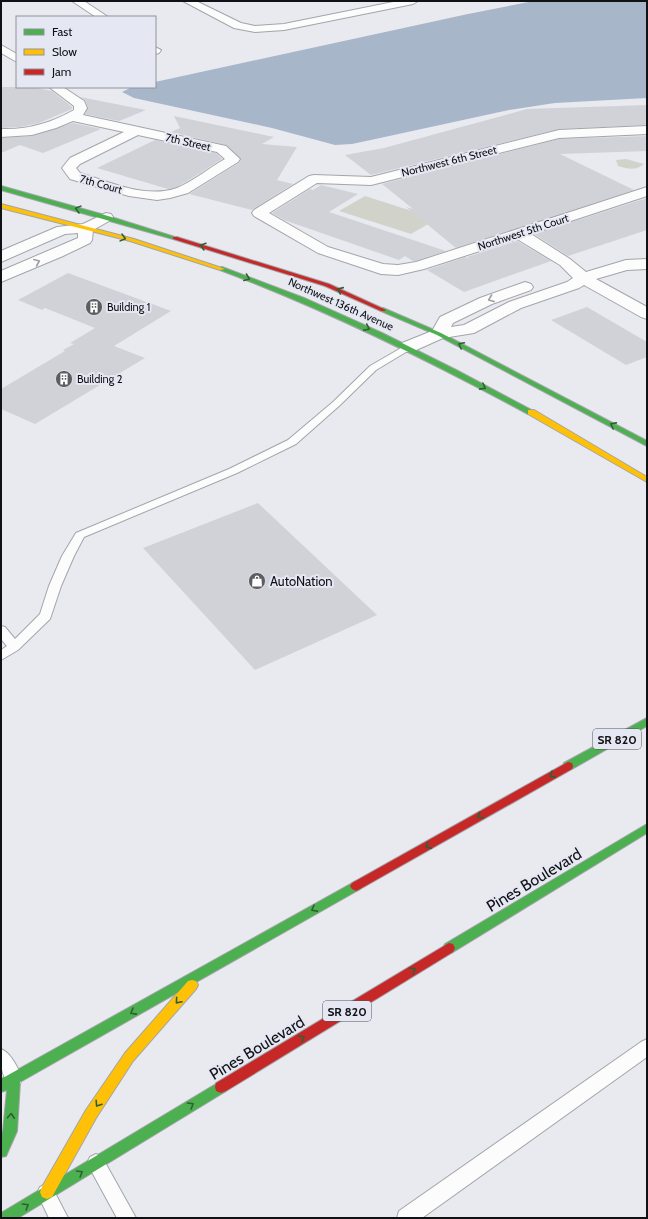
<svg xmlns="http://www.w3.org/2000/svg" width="648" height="1219" font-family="Cabin,sans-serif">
	<rect width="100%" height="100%" fill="#e8eaf0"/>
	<path fill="#d1d3ca" d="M626,159L644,164C636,171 628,169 618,166L616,160Z
		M365,196L437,219L411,234L339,211Z"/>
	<path fill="#a8b6c9" d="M534,1H647V98L555,103L509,110L380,138L352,144L335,145L272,128L134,98L122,92L132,87H155V82L468,14Z"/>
	<path fill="#d1d2d7" d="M1,87H32L52,91L72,107V109L39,123L20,127L1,128Z
		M80,97L146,110L119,121L85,114L88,107L85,100Z
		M647,105V125L559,129L371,175L345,155L384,148L527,109Z
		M174,116L274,137L262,144L297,147L277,180L293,184L252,210L189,194L239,163L241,159L226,145L171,132L180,128Z
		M73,123L101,129L43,153L20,145L1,153V138L32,136Z
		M647,136V151L560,154L634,190L456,248L406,207L413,209L382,184L559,139Z
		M155,140L216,153L222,159L189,180L177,187L168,189L97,168Z
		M321,185L358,194L329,212L446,251L416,261H413L405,256L399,260L284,220L272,213L310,189L313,190Z
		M647,198V230L568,256L534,234Z
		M517,241L551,261L464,292L427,270L465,257L469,259L467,257Z
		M68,273L171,311L114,346L145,358L35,424L1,409V389L65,351L63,350L74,344L70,343L95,328L45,308L42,310L18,300Z
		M587,307L647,342V357L626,365L551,320Z
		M258,503L377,615L255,670L143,548Z"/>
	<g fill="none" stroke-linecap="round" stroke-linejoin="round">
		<g stroke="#a3a5a9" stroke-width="2">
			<path id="lane" d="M408,344L411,345L413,347L411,349L376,370L339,406L296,444L237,473L84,537L74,556L61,586L50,619L18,650L1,660V650L7,646L1,639V626L5,627L15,639L40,614L49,586L62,556L76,533L229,469L288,440L333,402L370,366Z
				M647,1039V1057L422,1218H397L399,1211L641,1042Z
				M1,1049C11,1053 18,1068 22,1078L20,1084L14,1086C0,1080 1,1063 1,1049Z
				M96,1154L102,1157L136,1218H117L87,1163L90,1157Z
				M46,1184L52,1187L68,1218H49L37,1193L40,1187Z"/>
		</g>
		<g stroke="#a3a5a9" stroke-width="2">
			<path id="street" d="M72,1H84L108,17H96Z
				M183,1H196L241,23L255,26L284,24L398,1H418L413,4L284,30L255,32L234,28Z
				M1,45L17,54V62L1,53Z
				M155,47L161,50L159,53L155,54Z
				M49,87H63L84,101L87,108L83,115L226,146L240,159L238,162L188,193L170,198L157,200L129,196L70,179L62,168L70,158L124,132L73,121L56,128L32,135L1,137V129C28,130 51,123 74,110V106ZM138,135L217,152L225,159C209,168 194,181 177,188C145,199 110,182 80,173L76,168L80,164Z
				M647,126V134L559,138L371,185L317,183L269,213L328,247L383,264L398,265L416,262L647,187V196L531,234L570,259L586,272L626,260L647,259V269L627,270L596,279L647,307V319L641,317L584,285L579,288L521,308L474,333L443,338L414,351L408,352L402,351L400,347L402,343L432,331L440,317L480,298L525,282L531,284L533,287L531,290L492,304L453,323L451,327L464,325L509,302L567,282L573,278L560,265L517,239L424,269L398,275L381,274L318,253L254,216L252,213L254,210L309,176L314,175L371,177L559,130Z
				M106,213L111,214L113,217L111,220L93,230L92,240L90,243L63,256L1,282V271L78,238V233L65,234L1,262V251L57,227L83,224Z"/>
		</g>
		<g stroke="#a3a5a9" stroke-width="2">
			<path id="fast" d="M1,186L108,216L178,238L173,239L1,190Z
				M222,267L304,298L382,333L458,371L535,412L531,414H528C428,360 327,310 220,270V268Z
				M383,308L441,333L647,441V446L437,335L381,311V309Z
				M647,718V726L572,769H564L563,766L564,763Z
				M647,824V833L453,952L449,953L445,952L443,948L445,944Z
				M356,881L360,883L362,886L360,889L20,1082L17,1131L6,1156L1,1157V1136L3,1131L7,1090L1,1092V1079Z
				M221,1081L226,1083L227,1087L226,1091L18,1218H1V1213Z"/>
		</g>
		<g stroke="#a3a5a9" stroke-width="2">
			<path id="slow" d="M1,204L134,239L225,269L220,270L130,241L1,208Z
				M528,410H534L647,477V482L528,414Z
				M192,980L196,981L198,985L196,989L133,1061L96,1118L52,1197L47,1199L42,1197L40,1192L42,1187L86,1110L125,1053L188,981Z"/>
		</g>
		<g stroke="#a3a5a9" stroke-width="2">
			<path id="jam" d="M173,237H177L329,284L386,310L385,311H381L325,286L173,239Z
				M568,762L572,763L573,766L572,769L360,889L356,891L352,889L350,886L352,883Z
				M449,943L453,944L455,948L453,952L226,1091L221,1093L216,1091L215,1087L216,1083Z"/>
		</g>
		<use href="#lane" fill="#fcfcfd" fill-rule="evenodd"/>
		<use href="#street" fill="#fcfcfd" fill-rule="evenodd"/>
		<use href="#fast" fill="#4caf50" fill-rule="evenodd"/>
		<use href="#slow" fill="#ffc107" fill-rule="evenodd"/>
		<use href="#jam" fill="#c62828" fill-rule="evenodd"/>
	</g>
	<defs><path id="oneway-chevron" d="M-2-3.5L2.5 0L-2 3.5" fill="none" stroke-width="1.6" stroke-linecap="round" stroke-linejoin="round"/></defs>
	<g stroke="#2e6032">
		<use href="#oneway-chevron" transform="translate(78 209) rotate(-165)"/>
		<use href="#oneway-chevron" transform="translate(123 238) rotate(15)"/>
		<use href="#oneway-chevron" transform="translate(203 246) rotate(-163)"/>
		<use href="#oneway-chevron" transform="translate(247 278) rotate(21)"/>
		<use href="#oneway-chevron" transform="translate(340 290) rotate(-156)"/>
		<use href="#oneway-chevron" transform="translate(367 328) rotate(25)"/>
		<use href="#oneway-chevron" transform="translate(461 345) rotate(-153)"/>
		<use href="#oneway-chevron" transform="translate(483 387) rotate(28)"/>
		<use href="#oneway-chevron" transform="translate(613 425) rotate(-152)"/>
		<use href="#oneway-chevron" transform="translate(552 775) rotate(151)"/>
		<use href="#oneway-chevron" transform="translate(480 816) rotate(150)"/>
		<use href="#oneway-chevron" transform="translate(428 846) rotate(151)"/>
		<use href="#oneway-chevron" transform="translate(314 909) rotate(151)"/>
		<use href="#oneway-chevron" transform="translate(413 970) rotate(-31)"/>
		<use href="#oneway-chevron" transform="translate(178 1001) rotate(131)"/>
		<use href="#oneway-chevron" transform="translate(133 1012) rotate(151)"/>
		<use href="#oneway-chevron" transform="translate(302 1038) rotate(-31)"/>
		<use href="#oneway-chevron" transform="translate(98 1104) rotate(123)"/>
		<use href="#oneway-chevron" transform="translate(191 1105) rotate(-31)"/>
		<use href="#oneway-chevron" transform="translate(11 1116) rotate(-86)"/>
		<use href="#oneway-chevron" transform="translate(80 1173) rotate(-31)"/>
		<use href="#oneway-chevron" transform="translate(26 1206) rotate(-31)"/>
	</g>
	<g stroke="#9e9ea0">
		<use href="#oneway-chevron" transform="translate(37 262) rotate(-23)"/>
		<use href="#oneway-chevron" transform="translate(491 299) rotate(159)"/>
	</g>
	<defs>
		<g id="building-disc" transform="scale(0.9)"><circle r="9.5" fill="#5c5d61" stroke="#e5e8f3"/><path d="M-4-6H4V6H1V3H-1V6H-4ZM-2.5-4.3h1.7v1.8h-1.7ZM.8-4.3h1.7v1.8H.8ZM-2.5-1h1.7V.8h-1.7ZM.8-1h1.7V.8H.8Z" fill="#fff"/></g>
		<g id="shop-disc" transform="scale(0.9)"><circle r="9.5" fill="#5c5d61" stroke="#e5e8f3"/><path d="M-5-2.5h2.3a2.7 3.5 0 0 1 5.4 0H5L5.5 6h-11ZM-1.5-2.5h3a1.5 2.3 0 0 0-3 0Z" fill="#fff"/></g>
	</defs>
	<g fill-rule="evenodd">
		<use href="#building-disc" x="94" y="307"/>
		<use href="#building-disc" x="64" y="379"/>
		<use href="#shop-disc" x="257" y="581"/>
	</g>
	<g text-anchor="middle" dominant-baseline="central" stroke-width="4" stroke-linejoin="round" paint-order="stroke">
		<g font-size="11" fill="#101114" stroke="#e5e8f3">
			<text transform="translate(188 142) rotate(13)">7th Street</text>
			<text transform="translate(449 161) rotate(-14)">Northwest 6th Street</text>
			<text transform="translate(101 184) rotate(16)">7th Court</text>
			<text transform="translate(523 232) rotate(-18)">Northwest 5th Court</text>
			<text transform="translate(341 304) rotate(24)">Northwest 136th Avenue</text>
		</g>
		<g font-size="11" fill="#101114" stroke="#e5e8f3" text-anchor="start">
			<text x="107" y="307">Building 1</text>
			<text x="77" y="379">Building 2</text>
		</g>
		<g fill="#e5e8f3" stroke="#505257" stroke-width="1">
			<rect x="593" y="729" width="48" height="20" rx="3"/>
			<rect x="323" y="1001" width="48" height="20" rx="3"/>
		</g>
		<g font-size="12" font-weight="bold" fill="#101114">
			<text x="617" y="739">SR 820</text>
			<text x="347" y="1011">SR 820</text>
		</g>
		<g font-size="13" fill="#101114" stroke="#e5e8f3" text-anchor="start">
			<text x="270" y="581">AutoNation</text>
		</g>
		<g font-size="16" fill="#101114" stroke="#e5e8f3">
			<text transform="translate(534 880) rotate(-31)">Pines Boulevard</text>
			<text transform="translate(257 1048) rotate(-31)">Pines Boulevard</text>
		</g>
	</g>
	<rect width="648" height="1219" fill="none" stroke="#101114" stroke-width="4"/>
	<rect x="16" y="16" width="140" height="72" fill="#e5e8f3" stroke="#90929a"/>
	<rect x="24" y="29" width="20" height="6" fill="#4caf50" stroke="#90929a"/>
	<text x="52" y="36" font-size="12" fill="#101114">Fast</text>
	<rect x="24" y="49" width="20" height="6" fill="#ffc107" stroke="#90929a"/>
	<text x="52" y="56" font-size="12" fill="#101114">Slow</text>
	<rect x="24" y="69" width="20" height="6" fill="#c62828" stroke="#90929a"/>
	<text x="52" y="76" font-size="12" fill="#101114">Jam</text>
</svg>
